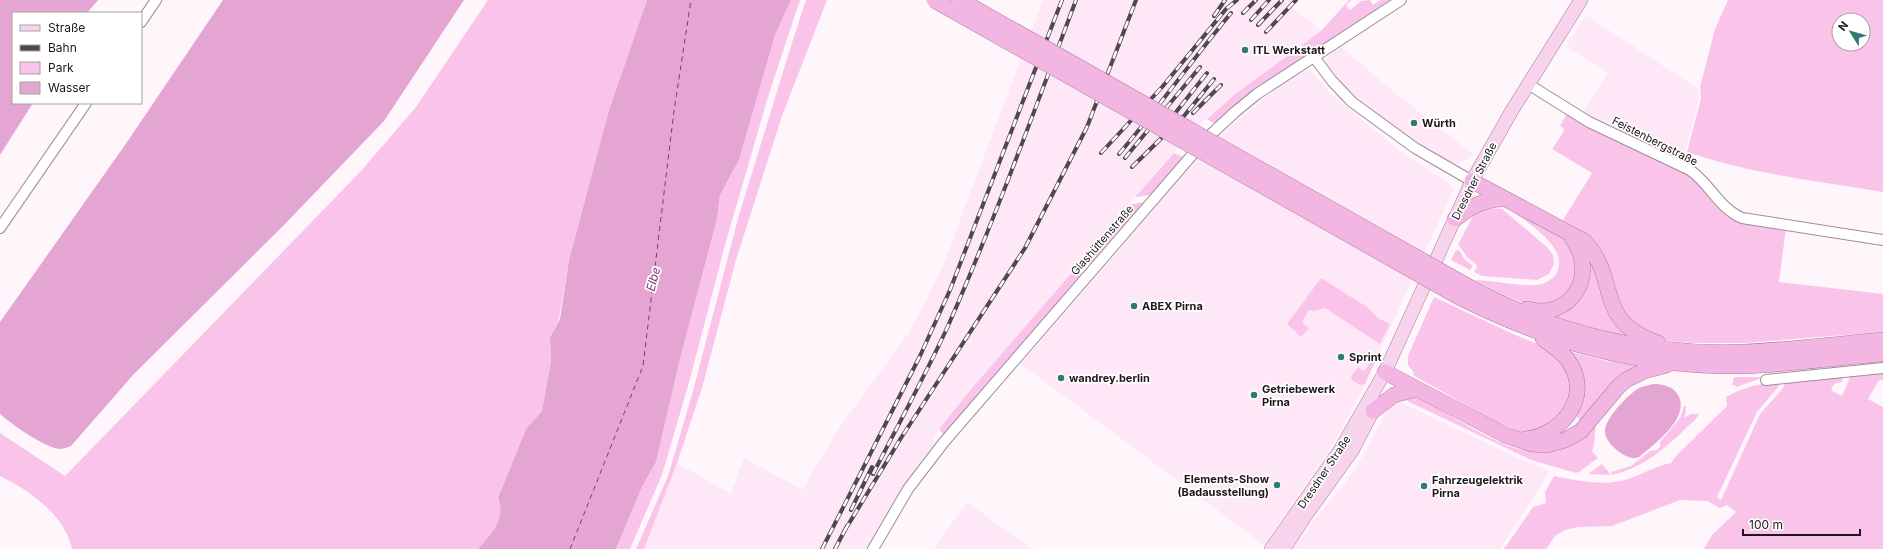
<svg xmlns="http://www.w3.org/2000/svg" width="1883" height="549" font-family="Inter,sans-serif">
	<rect width="100%" height="100%" fill="#fff6fc"/>
	<path fill="#fee7f6" d="M1043,0H1300L1292,7L1321,31L1234,95L1203,121L1162,165L939,429L933,439L936,443L904,488L867,549H644L677,463L731,494L744,458L803,490L818,462L844,421L908,334L929,295L944,263Z
		M1586,15L1698,89L1699,98L1685,152L1665,148L1598,119L1596,122L1581,115L1608,72L1566,47Z
		M1341,47L1404,100L1473,154L1468,159L1460,161L1459,164L1450,163L1432,155L1354,99L1340,85L1328,69L1326,63L1327,57Z
		M1305,71L1312,72L1331,94L1348,108L1400,151L1449,184L1453,190L1365,384L1344,425L1323,459L1264,545L1021,364L1180,179L1231,126L1270,94Z
		M1396,402H1400L1513,456L1550,471L1500,549H1294L1315,519L1346,482L1365,452L1387,411Z
		M967,502L1032,549H934Z"/>
	<path fill="#fac4ea" fill-rule="evenodd" d="M488,0H647L609,110L569,260L559,319L550,337L551,361L542,411L526,429L498,498C506,520 492,533 478,549H72C65,515 29,490 0,476V433L65,476L361,171L416,107Z
		M791,0H800L768,97L725,245L690,379L662,475L630,549H616L642,487L656,462L679,363L717,219L720,195L739,160L775,35Z
		M806,0H827L782,116L736,260L702,388L677,463L644,549H636L668,476L693,391L739,215L790,49Z
		M1349,0H1352L1346,5L1350,10L1361,1L1370,0L1373,5L1381,0H1390L1267,81L1215,124L1207,119L1234,95L1321,31Z
		M1728,0H1883V192C1817,181 1751,174 1687,152L1701,99L1700,87L1715,29ZM1839,20H1863V44H1839Z
		M1568,112L1690,173L1721,208L1786,228L1779,282L1883,294V332L1745,343H1691L1660,340L1633,327L1572,226L1563,220L1592,173L1552,149L1564,131L1563,128L1560,126Z
		M1174,153L1183,157L1150,195L1135,197Z
		M1144,202L1090,265H1089V253L1129,205Z
		M1486,208L1502,209L1547,247L1553,255L1554,264L1549,274L1537,280L1482,276L1474,272L1477,267C1475,261 1470,261 1467,257C1464,253 1462,249 1458,245L1473,216Z
		M1511,210L1563,237L1576,252L1577,282L1560,302L1530,306L1495,291L1476,281L1477,280C1494,281 1518,286 1535,285C1543,285 1552,280 1556,274C1571,248 1527,223 1511,210Z
		M1582,245L1633,337L1592,329L1548,314L1567,307Z
		M1456,250L1460,251L1464,259L1473,266L1470,270L1451,260Z
		M1080,263L1081,275L944,435L939,429L968,393Z
		M1321,278L1367,307L1378,318L1390,324L1380,344L1325,308L1315,311L1309,310L1302,322L1309,328L1301,337L1287,324Z
		M1434,297L1513,334L1542,346L1567,366L1572,395L1553,426L1523,433L1520,432L1496,422L1413,375L1414,373L1408,365V356Z
		M1564,350L1602,360L1637,366L1581,422L1577,416C1591,384 1580,378 1564,350Z
		M1379,353L1365,384L1360,385L1352,380L1351,377L1358,367L1364,371L1370,363L1365,358Z
		M1883,371V380H1879L1868,399L1883,407V549H1704L1712,535L1736,512L1727,505L1720,508L1707,501L1680,500L1612,526L1578,527L1565,530L1555,536L1546,549H1504L1533,507L1546,503L1545,492L1554,476C1579,481 1606,487 1631,478C1645,473 1656,466 1671,463L1675,457L1727,406L1726,397L1728,396C1744,387 1762,383 1779,382V386L1757,412L1717,497L1721,500L1760,414L1783,388L1785,382L1843,376L1842,382L1834,384L1831,390L1842,396L1851,375Z
		M1734,377H1761L1759,379L1736,387L1735,385H1732Z
		M1412,396C1441,406 1512,460 1540,450C1560,443 1579,430 1597,421C1594,431 1596,441 1592,451L1598,458L1579,472L1576,473L1531,460L1407,401L1406,398Z
		M1684,406H1686L1685,418L1690,414H1699C1696,420 1689,425 1684,430C1663,451 1641,468 1612,475L1611,472L1631,466L1650,451L1657,450L1660,447V442L1680,418Z
		M1602,464L1611,475L1588,474Z"/>
	<path fill="#e4a5d2" d="M0,0H98L87,13H13V103H33L0,155Z
		M223,0H464L384,121L284,225L133,375L71,446C69,447 65,448 62,449C48,450 11,424 0,414V322L125,145Z
		M647,0H791L775,35L739,160L720,195L717,219L679,363L656,462L642,487L616,549H478C492,533 506,520 498,498L526,429L542,411L551,361L550,337L560,319L569,260L609,110Z
		M1653,384C1662,384 1673,386 1678,395C1691,418 1654,444 1639,457C1627,463 1604,442 1605,431C1605,418 1630,392 1641,387C1645,386 1649,385 1653,384Z"/>
	<g fill="none" stroke-linecap="round" stroke-linejoin="round">
		<path stroke="#813871" stroke-width="1" stroke-dasharray="5 4" stroke-linecap="butt" d="M570,549L643,366L674,111L691,0"/>
		<g stroke="#a08c9a" stroke-width="12">
			<path id="minor" d="M141,22L156,0
				M1314,57L1332,81L1352,102L1415,148L1472,181
				M1528,84L1589,122L1690,170C1710,184 1719,208 1742,218L1883,240
				M0,228L86,103
				M1766,380L1883,368
				M873,549L908,489L944,442L1206,139L1235,112L1257,94L1401,0"/>
		</g>
		<g stroke="#a87e9c" stroke-width="14">
			<path id="major" d="M1271,549L1340,450L1385,372L1472,181L1511,112L1581,0
				M1284,549L1306,515L1352,451L1377,403"/>
		</g>
		<g stroke="#a87e9c" stroke-width="16">
			<path id="highway" d="M1472,181L1584,241C1621,279 1592,320 1658,343
				M1455,219C1471,207 1483,199 1503,199
				M1464,284C1549,332 1645,356 1744,352C1790,350 1837,344 1883,340
				M1457,296C1542,339 1624,364 1720,366C1774,367 1829,358 1883,354
				M1527,309C1571,321 1599,275 1572,238
				M1385,372L1505,435L1531,444L1547,445L1565,440L1581,431L1618,387L1626,380L1644,371L1667,365
				M1373,411L1394,395L1416,389
				M1525,439C1564,435 1594,394 1567,359C1561,351 1552,345 1543,339"/>
		</g>
		<use href="#minor" stroke="#fff" stroke-width="10"/>
		<use href="#major" stroke="#f8d3ee" stroke-width="13"/>
		<use href="#highway" stroke="#f3b6e2" stroke-width="15"/>
		<g stroke="#4f484d" stroke-width="4">
			<path id="rail" d="M1243,13L1256,0
				M1214,16L1225,0
				M1251,20L1269,0
				M1258,25L1282,0
				M1266,32L1296,0
				M1193,113L1221,85
				M1161,131L1207,73
				M1101,153L1163,86L1226,9L1237,0
				M1119,154C1158,108 1193,59 1231,13
				M1125,158L1200,67
				M1132,167L1184,116L1214,79
				M873,474C898,425 925,376 948,326C995,219 1035,109 1076,0
				M851,510L872,467
				M845,530L901,438L1025,248L1087,127L1136,0
				M822,549L920,356L950,290L1062,0
				M835,549L847,526"/>
		</g>
		<use href="#rail" stroke="#fff" stroke-width="2.5" stroke-dasharray="8" stroke-linecap="butt"/>
		<g stroke="#a87e9c" stroke-width="16" stroke-linecap="butt">
			<path id="highway-bridge" d="M934,0L1457,296
				M960,0L1464,284"/>
		</g>
		<use href="#highway-bridge" stroke="#f3b6e2" stroke-width="15"/>
	</g>
	<g fill="#327973" stroke="#fff" stroke-width="1.5">
		<circle cx="1245" cy="50" r="4"/>
		<circle cx="1414" cy="123" r="4"/>
		<circle cx="1134" cy="306" r="4"/>
		<circle cx="1341" cy="357" r="4"/>
		<circle cx="1061" cy="378" r="4"/>
		<circle cx="1254" cy="395" r="4"/>
		<circle cx="1277" cy="485" r="4"/>
		<circle cx="1424" cy="486" r="4"/>
	</g>
	<g text-anchor="middle" dominant-baseline="central" stroke-width="3.5" stroke-linejoin="round" paint-order="stroke">
		<g font-size="11" font-weight="bold" fill="#1d161b" stroke="#fff" text-anchor="start">
			<text x="1253" y="50">ITL Werkstatt</text>
			<text x="1422" y="123">Würth</text>
			<text x="1142" y="306">ABEX Pirna</text>
			<text x="1349" y="357">Sprint</text>
			<text x="1069" y="378">wandrey.berlin</text>
			<text x="1262" y="389">Getriebewerk<tspan x="1262" dy="13">Pirna</tspan></text>
			<text x="1269" y="479" text-anchor="end">Elements-Show<tspan x="1269" dy="13">(Badausstellung)</tspan></text>
			<text x="1432" y="480">Fahrzeugelektrik<tspan x="1432" dy="13">Pirna</tspan></text>
		</g>
		<g font-size="11" fill="#1d161b" stroke="#fff">
			<text transform="translate(1655 141) rotate(27)">Feistenbergstraße</text>
			<text transform="translate(1474 181) rotate(-63)">Dresdner Straße</text>
			<text transform="translate(1102 240) rotate(-49)">Glashüttenstraße</text>
			<text transform="translate(1324 472) rotate(-56)">Dresdner Straße</text>
		</g>
		<g font-size="12" font-style="italic" fill="#813871" stroke="#fff">
			<text transform="translate(653 279) rotate(-75)">Elbe</text>
		</g>
	</g>
	<rect x="12" y="12" width="130" height="92" fill="#ffffff" stroke="#a5a2a4"/>
	<rect x="20" y="25" width="20" height="6" fill="#f8d3ee" stroke="#a5a2a4"/>
	<text x="48" y="32" font-size="12" fill="#1d161b">Straße</text>
	<rect x="20" y="45" width="20" height="6" fill="#4f484d" stroke="#a5a2a4"/>
	<text x="48" y="52" font-size="12" fill="#1d161b">Bahn</text>
	<rect x="20" y="62" width="20" height="12" fill="#fac4ea" stroke="#a5a2a4"/>
	<text x="48" y="72" font-size="12" fill="#1d161b">Park</text>
	<rect x="20" y="82" width="20" height="12" fill="#e4a5d2" stroke="#a5a2a4"/>
	<text x="48" y="92" font-size="12" fill="#1d161b">Wasser</text>
	<g transform="translate(1851 32) rotate(307)"><circle r="19" fill="#ffffff" stroke="#a5a2a4"/>
	<path d="M0-3L7 15L0 10L-7 15Z" fill="#327973"/>
	<text y="-6" font-size="11" font-weight="bold" text-anchor="middle" fill="#1d161b">N</text>
	</g>
	<path d="M1743 529v6h117v-6" fill="none" stroke="#1d161b" stroke-width="2"/>
	<text x="1749" y="529" font-size="12" fill="#1d161b" stroke="#ffffff" stroke-width="3" paint-order="stroke">100 m</text>
</svg>
